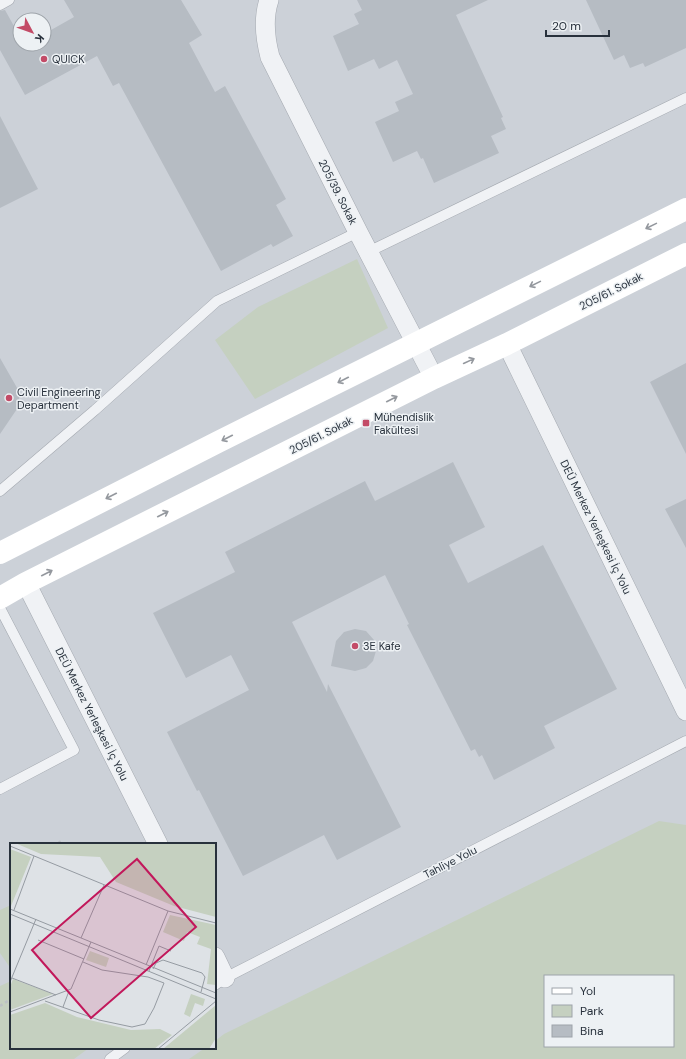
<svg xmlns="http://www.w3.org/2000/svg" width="686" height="1059" font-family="'DM Sans',sans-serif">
	<rect width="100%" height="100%" fill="#dee2e6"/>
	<path fill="#ccd1d8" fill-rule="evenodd" d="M0,0H686V1059H0ZM20,20H44V44H20ZM11,844H215V1048H11ZM545,976H673V1046H545Z"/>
	<path fill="#c5d0c0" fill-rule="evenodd" d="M357,259L388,328L255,399L215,340L258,307Z
		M659,821L686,825V1059H189L205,1048H215V1041L224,1034ZM545,976H673V1046H545Z
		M11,905V969L0,953V910Z
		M11,981V1048H89L74,1059H0V986Z"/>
	<path fill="#b6bcc3" d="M64,0H181L202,35L189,43L215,92L225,86L286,199L276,205L293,236L273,247L271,244L221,271L119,83L113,86L97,56L25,95L0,50V11L5,10L20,37V44H44V34L74,17Z
		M357,0H488L456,15L503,117L501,118L506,129L491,136L499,153L434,183L423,158L421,159L417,151L393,162L375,122L399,111L395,102L413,94L397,60L379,69L374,59L348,71L333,36L359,24L354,14L362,10Z
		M586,0H686V48L645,67L643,63L630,68L624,55L614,60Z
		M0,116L38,189L0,208Z
		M0,358L20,393L17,409L0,434Z
		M686,363V454L650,382Z
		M453,462L485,527L449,545L468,583L543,545L617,689L544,726L555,748L494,780L482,755L479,757L475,749L471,751L407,625L409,624L385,575L292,622L327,692L328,684L401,827L337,860L324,835L243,876L199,790L197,791L167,732L249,690L231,655L186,678L153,613L235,572L225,552L365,481L375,501Z
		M686,499V548L665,509Z
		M355,629L366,631L374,640L376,651L373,661L366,668L355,671L331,666L336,641L344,632Z"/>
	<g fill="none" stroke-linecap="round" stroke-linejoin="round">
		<g stroke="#a4a9b0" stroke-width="11">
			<path id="lane" d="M0,5L9,0
				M368,252L686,98
				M0,491L95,410L217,301L358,232
				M0,608L74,750L0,789
				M215,985L225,978L686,741
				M110,1059L125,1048"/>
		</g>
		<g stroke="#a4a9b0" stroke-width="20">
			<path id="street" d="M269,0C263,18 265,38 270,57L358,232L434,378
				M507,344L686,711
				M26,583L158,844
				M215,957L225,978"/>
		</g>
		<path stroke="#bcc0c5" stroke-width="2.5" stroke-dasharray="3 3" stroke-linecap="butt" d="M59,841L61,844
			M0,1006L11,999"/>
		<use href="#lane" stroke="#f0f2f5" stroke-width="10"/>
		<use href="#street" stroke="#f0f2f5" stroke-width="19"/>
		<path stroke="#fff" stroke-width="22" d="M0,553L218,442L686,209
			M0,598L26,583L434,378L507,344L686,254"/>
	</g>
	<defs><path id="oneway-shaft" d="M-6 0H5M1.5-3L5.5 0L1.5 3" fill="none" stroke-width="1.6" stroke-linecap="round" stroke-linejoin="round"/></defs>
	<g stroke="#94989e">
		<use href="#oneway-shaft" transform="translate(651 226) rotate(154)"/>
		<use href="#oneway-shaft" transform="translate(535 284) rotate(154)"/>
		<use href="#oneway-shaft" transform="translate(469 361) rotate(-25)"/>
		<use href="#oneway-shaft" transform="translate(343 380) rotate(153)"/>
		<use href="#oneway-shaft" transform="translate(392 399) rotate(-27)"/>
		<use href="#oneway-shaft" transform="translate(227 438) rotate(153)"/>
		<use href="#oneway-shaft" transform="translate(111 496) rotate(153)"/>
		<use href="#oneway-shaft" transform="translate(163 514) rotate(-27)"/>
		<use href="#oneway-shaft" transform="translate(47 573) rotate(-27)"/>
	</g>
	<g fill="#c34b67" stroke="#edf1f4" stroke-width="1.5">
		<circle cx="44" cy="59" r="4"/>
		<circle cx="9" cy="398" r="4"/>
		<rect x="362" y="419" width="8" height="8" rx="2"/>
		<circle cx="355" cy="646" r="4"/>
	</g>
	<g text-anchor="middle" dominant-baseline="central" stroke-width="3" stroke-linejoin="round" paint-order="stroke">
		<g font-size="11" fill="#28313c" stroke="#edf1f4" text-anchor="start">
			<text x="52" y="59">QUICK</text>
			<text x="17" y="392">Civil Engineering<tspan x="17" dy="13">Department</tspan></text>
			<text x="374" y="417">Mühendislik<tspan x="374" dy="13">Fakültesi</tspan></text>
			<text x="363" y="646">3E Kafe</text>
		</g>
		<g font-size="11" fill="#28313c" stroke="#edf1f4">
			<text transform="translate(338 192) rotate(63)">205/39. Sokak</text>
			<text transform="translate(611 291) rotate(-27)">205/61. Sokak</text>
			<text transform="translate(321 435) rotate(-27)">205/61. Sokak</text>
			<text transform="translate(596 527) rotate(64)">DEÜ Merkez Yerleşkesi İç Yolu</text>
			<text transform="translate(92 714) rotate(63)">DEÜ Merkez Yerleşkesi İç Yolu</text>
			<text transform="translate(450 862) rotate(-27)">Tahliye Yolu</text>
		</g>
	</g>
	<g transform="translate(10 843)">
		<rect width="206" height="206" fill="#dee2e6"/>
		<path d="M5,0H206V74L164,63L106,39L90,14L31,11ZM0,6L21,14L1,63L0,62ZM160,72L206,82V142L197,141L201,106L187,101L190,94L177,89L174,98L153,89ZM80,108L99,115L96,124L76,117ZM3,136L43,151L0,167V144ZM181,151L195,156L193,163L185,160L180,174L174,171ZM35,160L67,174L121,187L150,186L162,192L144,206H0V172ZM206,162V195L199,206H153Z" fill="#c5d0c0"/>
		<path fill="none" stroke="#959ba2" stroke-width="1" d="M0,3L158,68L206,80M0,66L206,150M4,67L24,13M0,71L206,156M71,95L94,42M28,97L74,116M136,122L158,68M143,126L146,120L153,117L192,130L195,134L191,149M139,128L149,103L161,108M2,135L46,152M0,139L26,76M35,158L89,177L122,184L135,181L144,165L154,140L138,134L92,127L73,119M53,164L59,148M0,169L61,146L81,99M148,206L206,158"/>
		<path fill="#c2185b" fill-opacity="0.15" stroke="#c2185b" stroke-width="2" d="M127,16L186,84L81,175L22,107Z"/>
		<rect width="206" height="206" fill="none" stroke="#28313c" stroke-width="2"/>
	</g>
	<rect x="544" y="975" width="130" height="72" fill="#edf1f4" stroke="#9ea4aa"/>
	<rect x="552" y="988" width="20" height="6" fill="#ffffff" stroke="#9ea4aa"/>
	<text x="580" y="995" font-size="12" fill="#28313c">Yol</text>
	<rect x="552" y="1005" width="20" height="12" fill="#c5d0c0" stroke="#9ea4aa"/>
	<text x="580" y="1015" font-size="12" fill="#28313c">Park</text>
	<rect x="552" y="1025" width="20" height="12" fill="#b6bcc3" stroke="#9ea4aa"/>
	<text x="580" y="1035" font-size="12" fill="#28313c">Bina</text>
	<g transform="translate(32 32) rotate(131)"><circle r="19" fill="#edf1f4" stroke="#9ea4aa"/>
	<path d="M0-3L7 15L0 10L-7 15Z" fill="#c34b67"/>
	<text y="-6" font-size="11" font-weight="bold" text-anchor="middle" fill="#28313c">K</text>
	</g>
	<path d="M546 30v6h63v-6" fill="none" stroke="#28313c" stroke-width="2"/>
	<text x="552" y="30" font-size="12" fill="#28313c" stroke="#edf1f4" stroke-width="3" paint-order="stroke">20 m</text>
</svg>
